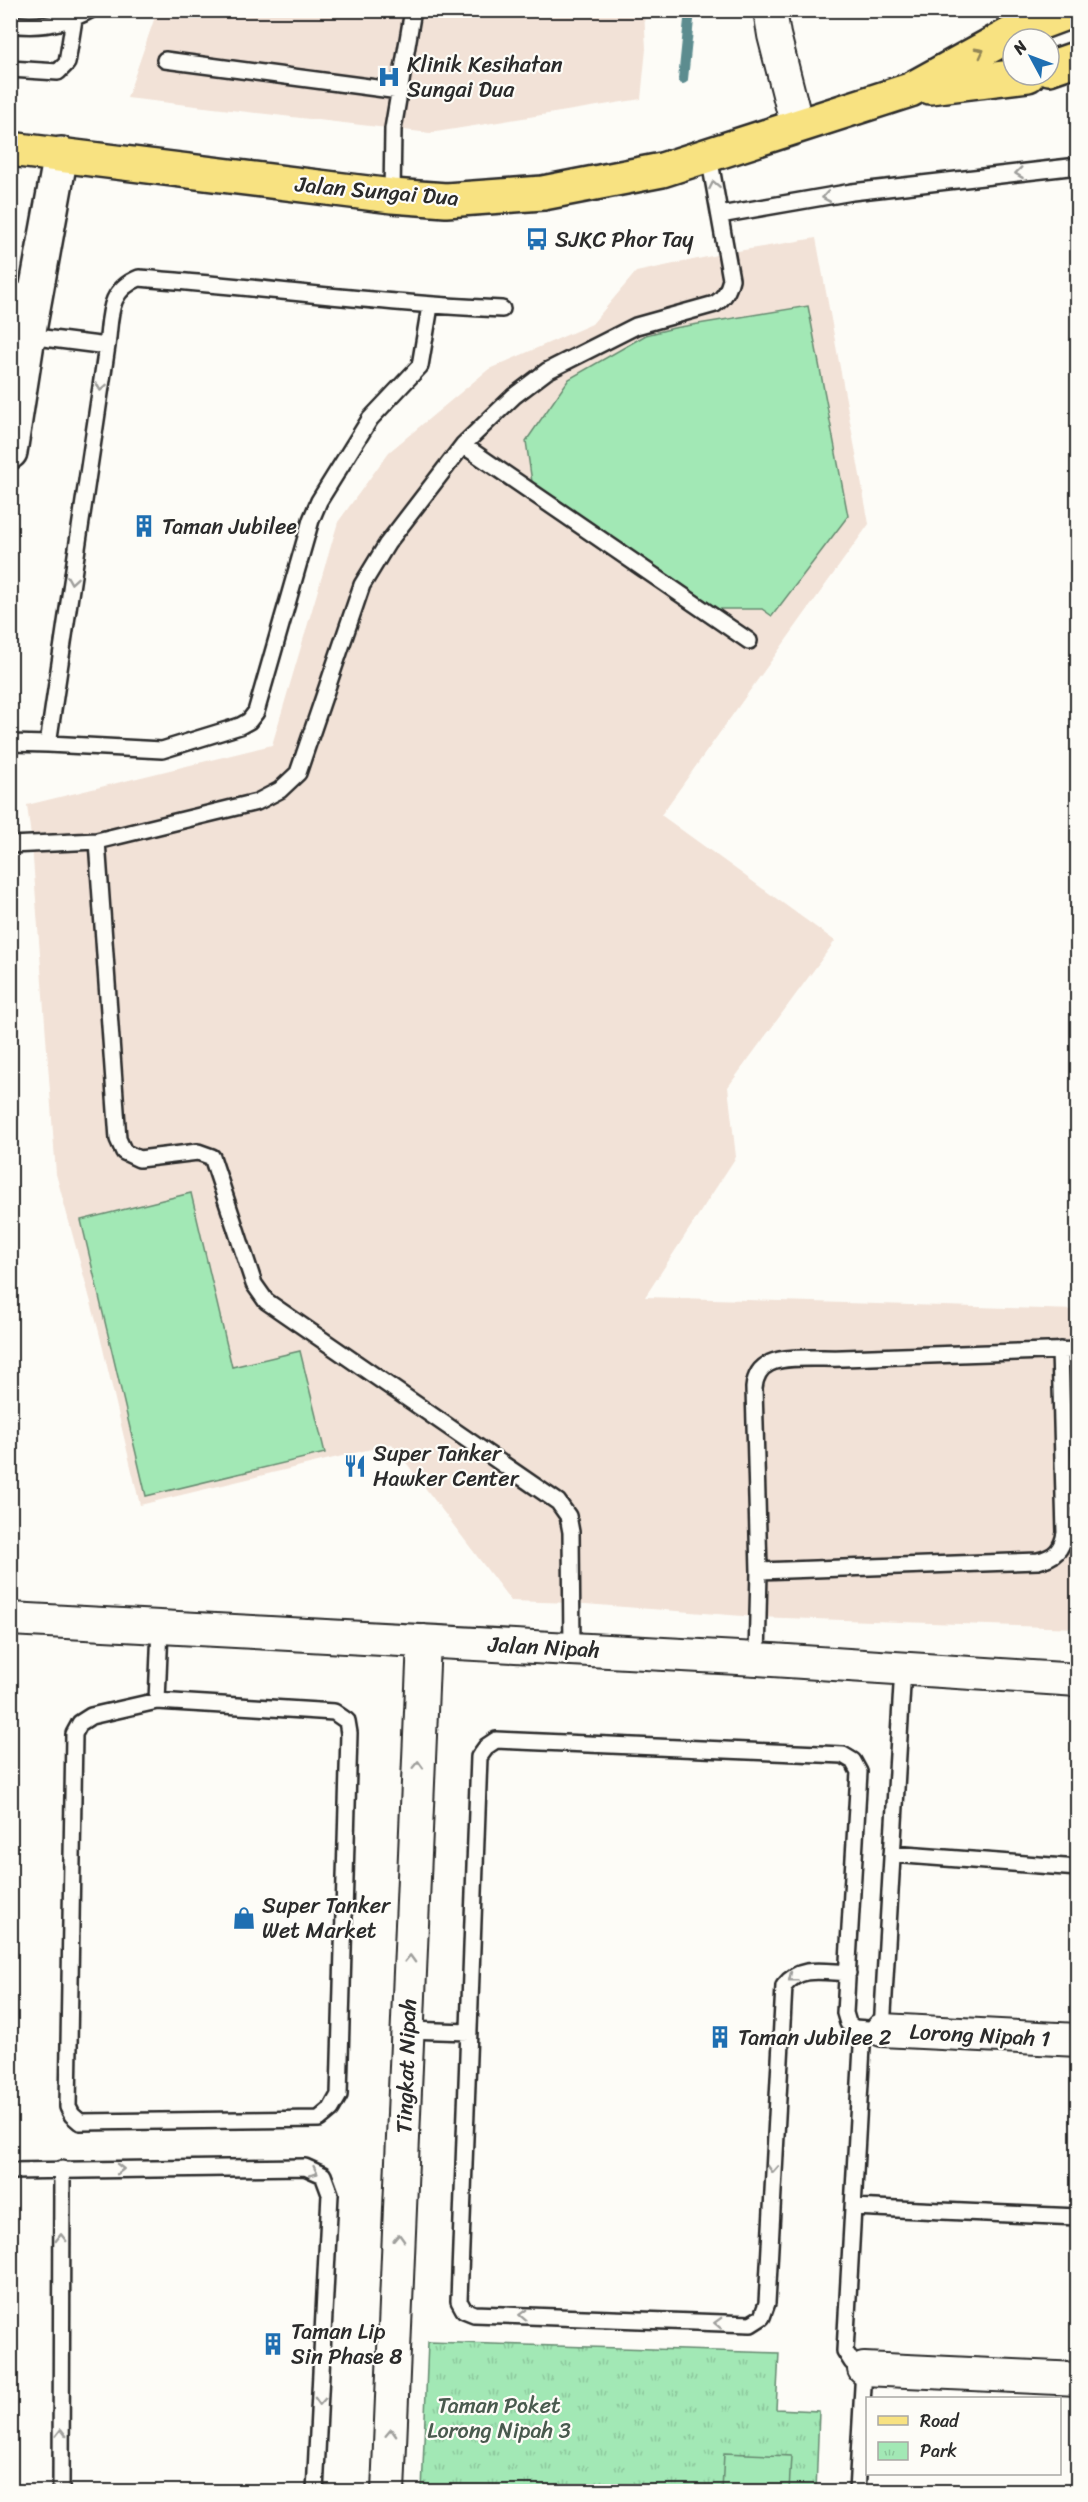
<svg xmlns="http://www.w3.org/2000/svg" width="1088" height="2502" font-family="Sriracha,sans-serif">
	<defs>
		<pattern id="park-tufts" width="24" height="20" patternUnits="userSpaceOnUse" patternTransform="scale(1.5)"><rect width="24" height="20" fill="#a2e8b5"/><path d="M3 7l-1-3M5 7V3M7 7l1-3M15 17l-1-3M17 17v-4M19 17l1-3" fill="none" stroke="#8cc79c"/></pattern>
	</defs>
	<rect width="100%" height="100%" fill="#fdfcf7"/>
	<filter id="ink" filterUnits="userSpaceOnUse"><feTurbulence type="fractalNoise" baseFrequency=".0167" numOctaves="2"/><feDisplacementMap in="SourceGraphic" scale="12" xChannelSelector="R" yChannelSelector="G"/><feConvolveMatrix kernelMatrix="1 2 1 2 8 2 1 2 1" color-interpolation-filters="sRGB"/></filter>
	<g filter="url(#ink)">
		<path fill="#f2e2d7" d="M157,11H644L646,49L641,99L430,133L127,98Z
			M816,238L869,524L661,815L835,941L728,1087L736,1157L645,1297L1077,1310V1628L756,1617L572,1603L511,1601L392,1444L140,1505L99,1332L56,1174L32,845L27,805L272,745L338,522L389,452L489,369L592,324L636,272L726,253Z"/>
		<path fill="url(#park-tufts)" stroke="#668a70" stroke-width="1.5" d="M428,2342L779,2353L776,2409L819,2411L816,2491L422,2492Z"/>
		<path fill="#a2e8b5" stroke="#668a70" stroke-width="1.5" d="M808,306L848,516L772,616L762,609H714L532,482L526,441L569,379L646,335L674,328Z
			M191,1193L232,1367L300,1351L325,1453L146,1496L81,1220Z
			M724,2453L791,2456L789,2491H722Z"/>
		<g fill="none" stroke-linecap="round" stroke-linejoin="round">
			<path stroke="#5b8c8f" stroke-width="10" d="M683,79L690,10"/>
			<g stroke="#2b2b2b" stroke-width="20">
				<path id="lane" d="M10,24C39,28 65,24 90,10
					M165,60L399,91
					M10,69L58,72L67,63L74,19
					M392,196L393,129L413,10
					M720,215L852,192L1078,166
					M107,346C111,316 107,291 139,278C260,287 381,304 502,309
					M463,445L749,641
					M10,743L48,744L107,346L28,336
					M48,744L162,750L240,726L249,721L256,712L311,520L319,501L370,419L420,366L430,306
					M97,841L118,1139L124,1152L139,1159L198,1152L212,1157L254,1284L266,1301L558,1502L568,1516L571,1532L572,1649
					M10,845L97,841L257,802L280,790L298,773L362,585L387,544L463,445L514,396L547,371L636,326L715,304C725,297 728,291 731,279L709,156
					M1060,1350L1065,1533C1062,1550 1055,1557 1038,1561L759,1571L754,1388C755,1377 759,1368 770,1363C786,1355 824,1359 843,1358C921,1355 999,1352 1078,1350
					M757,1659L759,1571
					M157,1701L334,1712L347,1721L349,1733L339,2095L331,2109L319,2119L80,2122L72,2115L68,2107L74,1734L80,1723L91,1716Z
					M157,1701L160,1628
					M892,1854L1078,1868
					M848,1973C824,1972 800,1965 784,1986L767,2303L762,2317L751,2324L474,2314L464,2310L459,2301L479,1757L487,1746L496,1740L843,1755L853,1761L859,1772L845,2013L848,2023L854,2028L882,2030L903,1668
					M407,2030L469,2032
					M10,2171L305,2167L323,2175L330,2194L315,2492
					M853,2207L1078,2217
					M61,2492L62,2169
					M857,2492L864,2369L852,2362L845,2351L863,2029"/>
			</g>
			<g stroke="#2b2b2b" stroke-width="36">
				<path id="street" d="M770,10L774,35L797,126
					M10,296L31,317
					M10,1619L757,1659L1078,1680
					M882,2030L1078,2040
					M864,2369L1078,2379
					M388,2492L424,1641"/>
			</g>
			<g stroke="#2b2b2b" stroke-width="38">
				<path id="secondary" d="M10,452L28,336L61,154"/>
			</g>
			<g stroke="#2b2b2b" stroke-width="38">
				<path id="primary" d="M1049,68L1078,58
					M930,87L1028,75
					M10,149L392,196L446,200L543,193L662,170L910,90L1015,32L1074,10"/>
			</g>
			<use href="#lane" stroke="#fdfcf7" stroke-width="15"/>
			<use href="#street" stroke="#fdfcf7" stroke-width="32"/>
			<use href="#secondary" stroke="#fdfcf7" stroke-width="33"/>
			<use href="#primary" stroke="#f8e281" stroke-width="33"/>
		</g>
		<defs><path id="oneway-chevron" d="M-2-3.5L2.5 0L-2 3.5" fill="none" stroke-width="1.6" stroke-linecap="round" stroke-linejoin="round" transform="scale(1.5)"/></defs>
		<use stroke="#928656" href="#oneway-chevron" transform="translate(980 52) rotate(-28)"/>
		<g stroke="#9e9e9b">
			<use href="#oneway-chevron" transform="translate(1019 173) rotate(173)"/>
			<use href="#oneway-chevron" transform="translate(714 185) rotate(-101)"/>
			<use href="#oneway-chevron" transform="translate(826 197) rotate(170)"/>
			<use href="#oneway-chevron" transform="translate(101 387) rotate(99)"/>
			<use href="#oneway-chevron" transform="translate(72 580) rotate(99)"/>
			<use href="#oneway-chevron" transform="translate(418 1765) rotate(-88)"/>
			<use href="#oneway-chevron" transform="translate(410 1959) rotate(-88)"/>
			<use href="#oneway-chevron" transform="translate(792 1978) rotate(141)"/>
			<use href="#oneway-chevron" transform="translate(120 2169)"/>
			<use href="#oneway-chevron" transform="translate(773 2169) rotate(93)"/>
			<use href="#oneway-chevron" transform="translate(314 2172) rotate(25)"/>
			<use href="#oneway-chevron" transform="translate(61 2238) rotate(-90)"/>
			<use href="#oneway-chevron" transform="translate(399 2238) rotate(-88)"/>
			<use href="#oneway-chevron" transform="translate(523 2315) rotate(-178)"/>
			<use href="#oneway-chevron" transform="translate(718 2323) rotate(-178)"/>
			<use href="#oneway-chevron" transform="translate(320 2401) rotate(93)"/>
			<use href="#oneway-chevron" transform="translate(61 2433) rotate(-90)"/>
			<use href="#oneway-chevron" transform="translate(391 2433) rotate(-88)"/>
		</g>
	</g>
	<defs>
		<g id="hospital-bare" transform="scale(1.8)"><path d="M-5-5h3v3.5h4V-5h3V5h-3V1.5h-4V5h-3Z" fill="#1f6fb2" stroke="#fdfcf7" stroke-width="2.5" paint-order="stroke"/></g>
		<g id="bus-bare" transform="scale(1.8)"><path d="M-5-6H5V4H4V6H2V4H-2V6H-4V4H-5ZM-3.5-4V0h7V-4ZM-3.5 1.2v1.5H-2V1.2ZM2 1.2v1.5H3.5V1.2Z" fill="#1f6fb2" stroke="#fdfcf7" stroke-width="2.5" paint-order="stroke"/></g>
		<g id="building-bare" transform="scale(1.8)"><path d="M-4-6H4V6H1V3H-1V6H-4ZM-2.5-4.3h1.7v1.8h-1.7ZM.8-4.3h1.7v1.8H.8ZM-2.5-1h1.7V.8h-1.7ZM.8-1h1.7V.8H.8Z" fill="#1f6fb2" stroke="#fdfcf7" stroke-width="2.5" paint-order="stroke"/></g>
		<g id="restaurant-bare" transform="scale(1.8)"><path d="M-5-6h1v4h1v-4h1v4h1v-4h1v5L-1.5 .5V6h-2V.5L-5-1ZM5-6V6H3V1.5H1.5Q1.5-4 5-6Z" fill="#1f6fb2" stroke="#fdfcf7" stroke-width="2.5" paint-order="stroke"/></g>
		<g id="shop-bare" transform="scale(1.8)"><path d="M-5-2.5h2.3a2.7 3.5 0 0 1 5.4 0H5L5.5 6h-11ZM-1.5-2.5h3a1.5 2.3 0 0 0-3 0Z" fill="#1f6fb2" stroke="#fdfcf7" stroke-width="2.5" paint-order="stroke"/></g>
	</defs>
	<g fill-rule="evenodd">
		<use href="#hospital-bare" x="389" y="77"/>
		<use href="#bus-bare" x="537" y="239"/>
		<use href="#building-bare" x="144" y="526"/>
		<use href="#restaurant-bare" x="355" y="1466"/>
		<use href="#shop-bare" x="244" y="1918"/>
		<use href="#building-bare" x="720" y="2037"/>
		<use href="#building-bare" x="273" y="2344"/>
	</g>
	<g text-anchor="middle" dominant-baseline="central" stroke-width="4.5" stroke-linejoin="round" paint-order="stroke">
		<g font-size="22" fill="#2b2b2b" stroke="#fdfcf7" text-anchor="start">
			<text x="407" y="64">Klinik Kesihatan<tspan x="407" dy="25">Sungai Dua</tspan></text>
			<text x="555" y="239">SJKC Phor Tay</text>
			<text x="162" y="526">Taman Jubilee</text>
			<text x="373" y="1453">Super Tanker<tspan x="373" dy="25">Hawker Center</tspan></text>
			<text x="262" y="1905">Super Tanker<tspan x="262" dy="25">Wet Market</tspan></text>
			<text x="738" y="2037">Taman Jubilee 2</text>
			<text x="291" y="2331">Taman Lip<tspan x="291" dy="25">Sin Phase 8</tspan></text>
		</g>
		<g font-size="22" fill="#2b2b2b" stroke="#fdfcf7">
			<text transform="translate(377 191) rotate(5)">Jalan Sungai Dua</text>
			<text transform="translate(544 1647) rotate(3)">Jalan Nipah</text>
			<text transform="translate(980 2035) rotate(3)">Lorong Nipah 1</text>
			<text transform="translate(406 2066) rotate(-88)">Tingkat Nipah</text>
		</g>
		<g font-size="22" fill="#495a4e" stroke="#fdfcf7">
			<text x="499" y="2405">Taman Poket<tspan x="499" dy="25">Lorong Nipah 3</tspan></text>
		</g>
	</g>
	<rect width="1088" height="2502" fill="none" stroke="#fdfcf7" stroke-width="36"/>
	<rect x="18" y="18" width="1052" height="2466" fill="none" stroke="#2b2b2b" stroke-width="2" filter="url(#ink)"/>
	<rect x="866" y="2397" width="195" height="78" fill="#fdfcf7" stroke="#a9a8a5" stroke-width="1.5"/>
	<rect x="878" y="2416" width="30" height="9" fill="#f8e281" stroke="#a9a8a5" stroke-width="1.5"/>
	<text x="920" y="2427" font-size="18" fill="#2b2b2b">Road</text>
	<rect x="878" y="2442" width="30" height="18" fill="url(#park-tufts)" stroke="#a9a8a5" stroke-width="1.5"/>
	<text x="920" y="2457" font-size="18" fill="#2b2b2b">Park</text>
	<g transform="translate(1031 57) rotate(311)"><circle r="28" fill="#fdfcf7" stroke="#a9a8a5" stroke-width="1.5"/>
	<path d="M0-4.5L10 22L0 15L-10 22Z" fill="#1f6fb2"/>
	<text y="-9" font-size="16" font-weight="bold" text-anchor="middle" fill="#2b2b2b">N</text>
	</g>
</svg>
